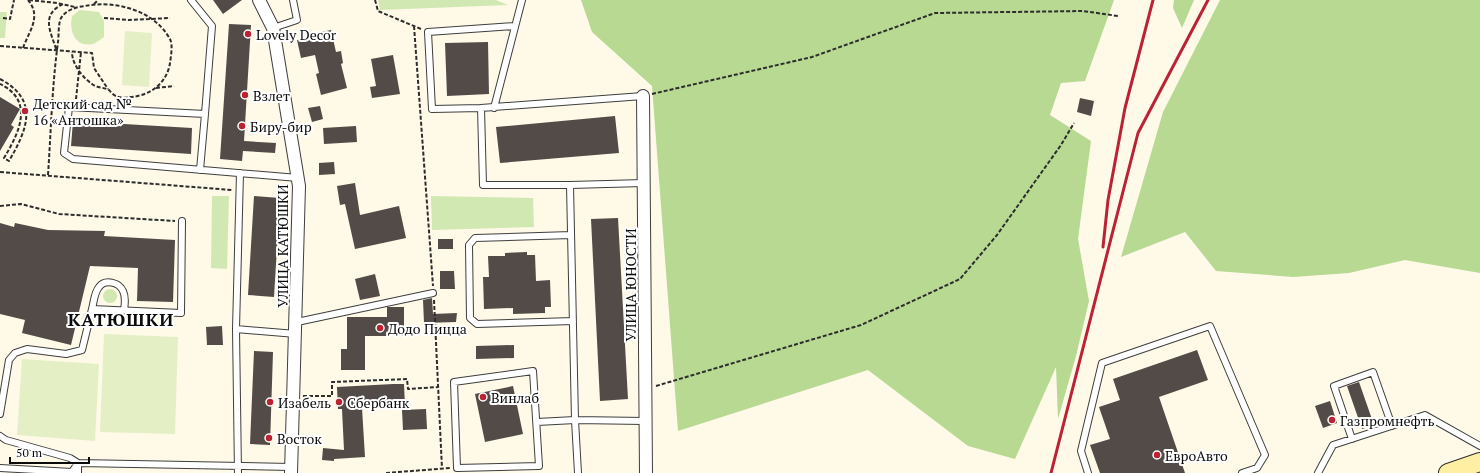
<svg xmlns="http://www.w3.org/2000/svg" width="1480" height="473" font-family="'PT Serif',serif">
	<rect width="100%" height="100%" fill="#fff9e8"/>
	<path fill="#d2e8b3" d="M378,0H496L508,5L380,10Z
		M80,10L99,12L104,21V37C101,39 96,43 93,44C74,48 69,30 72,16Z
		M0,12H7L5,38H0Z
		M212,196H229L227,269L211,268Z
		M431,196L533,198L534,227L432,230Z
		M103 296a7 7 0 1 1 14 0a7 7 0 1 1-14 0Z"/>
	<path fill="#b7d992" d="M581,0H1114L1085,81L1061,83L1050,115L1091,141L1078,239L1089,301L1076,356L1058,419L1056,367L1015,459L968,446L868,370L678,431L652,86L592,32Z
		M1174,0H1194L1182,28L1173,8Z
		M1220,0H1480V273L1405,260L1349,273L1293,277L1216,271L1185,232L1121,257L1163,112Z"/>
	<path fill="#e4efc5" d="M125,31L152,33L149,87L122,85Z
		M104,334L178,337L175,434L100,432Z
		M22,359L99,364L95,441L17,435Z"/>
	<path fill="#534b47" d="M213,0H242L223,14Z
		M229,24L251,25L244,141L276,143L275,153L243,151L242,161L220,159Z
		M331,30L336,52L341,51L343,63L341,64L347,88L321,95L316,74L319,73L315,55L301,58L297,40L313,37L312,34Z
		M488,42L489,94L447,96L445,43Z
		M393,55L400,94L372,98L370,87L376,86L371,59Z
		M0,97L20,109L11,125L14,127L0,151Z
		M1080,98L1094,101L1091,116L1077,112Z
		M320,106L323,119L312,122L308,108Z
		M615,116L619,153L500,163L496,127Z
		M73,121L192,128L191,154L71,146Z
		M356,126L357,142L324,144L323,128Z
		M334,162L335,174L319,175V163Z
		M355,183L360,215L399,206L406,238L355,249L345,204L340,205L337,186Z
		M254,196L280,198L274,297L248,295Z
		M618,218L628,399L600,401L591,219Z
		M0,223L14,227L15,223L48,230L105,231L104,236L175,240L173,302L137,301L138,268L90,266L71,345L22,333L25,320L0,314Z
		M438,239H453V249H438Z
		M527,252V255H535L536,281L550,280L551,307H545V313L513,314V308L484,309L483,277H489L488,256H505V253Z
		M440,271H454L455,289H440Z
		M375,274L380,296L360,300L355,279Z
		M432,298L433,314L457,313L456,322L424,323L423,300Z
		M387,307H404V336H365V370H341V349H347V317H387Z
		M222,326L223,345H207L206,327Z
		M514,345V358L476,359V346Z
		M1197,350L1208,380L1159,397L1185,473H1100L1090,445L1110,439L1099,407L1120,400L1113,379Z
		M254,351L273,352L270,445L250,444Z
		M1359,382L1374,425L1362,429L1347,386Z
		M393,384H404L405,406L362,408L365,457L334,459V461L322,460L323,448L344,450L342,409H338L337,387Z
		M513,386L523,434L485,442L475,394Z
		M1330,401L1337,423L1323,428L1315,406Z
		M426,409L427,429L403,430L402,410Z"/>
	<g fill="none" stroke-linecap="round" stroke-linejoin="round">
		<g stroke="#3e3e3e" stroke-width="8">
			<path id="lane" d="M191,0L212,26L205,114L69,107L64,153L73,159L298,178
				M273,28L297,20L293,0
				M481,108L432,109L428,32L515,26
				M494,108L522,0
				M200,170L205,114
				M570,185H483L481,108L643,96
				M571,235L475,238L469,245L470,318L477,324L573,321
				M92,309C94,302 94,293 99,287C105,279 119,282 123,291C126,297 125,304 124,310
				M297,322L433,293
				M236,329L296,334
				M533,371L539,466L457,468L454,382Z
				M0,414L9,360L15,353L27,349L66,354L82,350L92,309L181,313L182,221
				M537,422L575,420L645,421
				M0,436L6,440L70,458L78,463V473
				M1352,439L1334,386L1373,372L1392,426
				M0,468L72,472L78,463L291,467
				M238,473L236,329L240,173
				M578,473L575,420L570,185L644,183
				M1088,473L1081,451L1102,363L1210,326L1265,455L1257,468L1242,473
				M1318,473L1333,445L1425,415L1480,446"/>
		</g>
		<g stroke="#3e3e3e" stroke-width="14">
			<path id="street" d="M259,0L273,28L299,186L291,473
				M643,96L646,473"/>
		</g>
		<g stroke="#2d2d2d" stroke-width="20">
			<path id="secondary" d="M1448,473L1480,462"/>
		</g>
		<path stroke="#2d2d2d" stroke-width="2" stroke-dasharray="4 2" stroke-linecap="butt" d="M29,0L57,3L75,7
			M375,0L378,11L421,29
			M94,4L98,0
			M3,18L10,19L14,0
			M104,18L129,20L170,18
			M414,26L433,286
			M0,46L92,53L94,68L108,89
			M23,48C29,31 42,17 28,0
			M56,49C51,32 40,15 63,4
			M0,79C40,100 27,130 9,161L4,158C19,133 35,101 0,84
			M156,88L174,86
			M652,94L812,57L935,13L1083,11L1118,16
			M76,99L81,52
			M0,172L232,190
			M48,175C51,131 52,86 58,42C59,35 58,24 61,18C66,10 76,7 85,6C115,0 154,10 170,39C173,45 171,56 170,63C167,83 150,96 130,97C126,98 119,98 116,96C113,95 111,92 109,90C103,87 97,88 92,84C82,77 72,64 72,52
			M0,206L21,204L59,214L175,221
			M434,300L442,469
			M656,386L861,325L960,279L997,235L1061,145L1074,123
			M303,396H332V382L407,379L408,389L439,387
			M386,473L450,468"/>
		<use href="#lane" stroke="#fff" stroke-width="6"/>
		<use href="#street" stroke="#fff" stroke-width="12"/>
		<use href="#secondary" stroke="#ffefa3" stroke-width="18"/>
		<path stroke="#ba2334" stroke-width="3" d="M1103,247L1108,200L1125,108L1153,0
			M1051,473L1138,133L1208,0"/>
	</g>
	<g fill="#ba2334" stroke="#fff" stroke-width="1.5">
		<circle cx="248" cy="34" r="4"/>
		<circle cx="245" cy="95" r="4"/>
		<circle cx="25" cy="111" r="4"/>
		<circle cx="242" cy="126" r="4"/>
		<circle cx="380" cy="328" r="4"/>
		<circle cx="483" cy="397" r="4"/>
		<circle cx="270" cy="402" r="4"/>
		<circle cx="339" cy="402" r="4"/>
		<circle cx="1332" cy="420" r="4"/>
		<circle cx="269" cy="438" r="4"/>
		<circle cx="1157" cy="455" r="4"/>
	</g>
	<g text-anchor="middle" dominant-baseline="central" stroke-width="4" stroke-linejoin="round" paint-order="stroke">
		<g font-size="14" fill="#0b0b0b" stroke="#fff" text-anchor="start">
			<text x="256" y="34">Lovely Decor</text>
			<text x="253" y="95">Взлет</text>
			<text x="33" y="103">Детский сад №<tspan x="33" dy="16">16 «Антошка»</tspan></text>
			<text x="250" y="126">Биру-бир</text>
			<text x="388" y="328">Додо Пицца</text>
			<text x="491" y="397">Винлаб</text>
			<text x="278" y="402">Изабель</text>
			<text x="347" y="402">Сбербанк</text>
			<text x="1340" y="420">Газпромнефть</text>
			<text x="277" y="438">Восток</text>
			<text x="1165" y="455">ЕвроАвто</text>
		</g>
		<g font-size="14" fill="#0b0b0b" stroke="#fff">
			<text transform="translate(282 246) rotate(-90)">УЛИЦА КАТЮШКИ</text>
			<text transform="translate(630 285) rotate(-90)">УЛИЦА ЮНОСТИ</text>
		</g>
		<g font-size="18" font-weight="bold" letter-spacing="1" fill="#0b0b0b" stroke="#fff">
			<text x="121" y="319">КАТЮШКИ</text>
		</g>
	</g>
	<path d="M10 457v6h79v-6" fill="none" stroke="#0b0b0b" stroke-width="2"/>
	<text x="16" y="457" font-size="12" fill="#0b0b0b" stroke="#ffffff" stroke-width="3" paint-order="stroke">50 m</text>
</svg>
